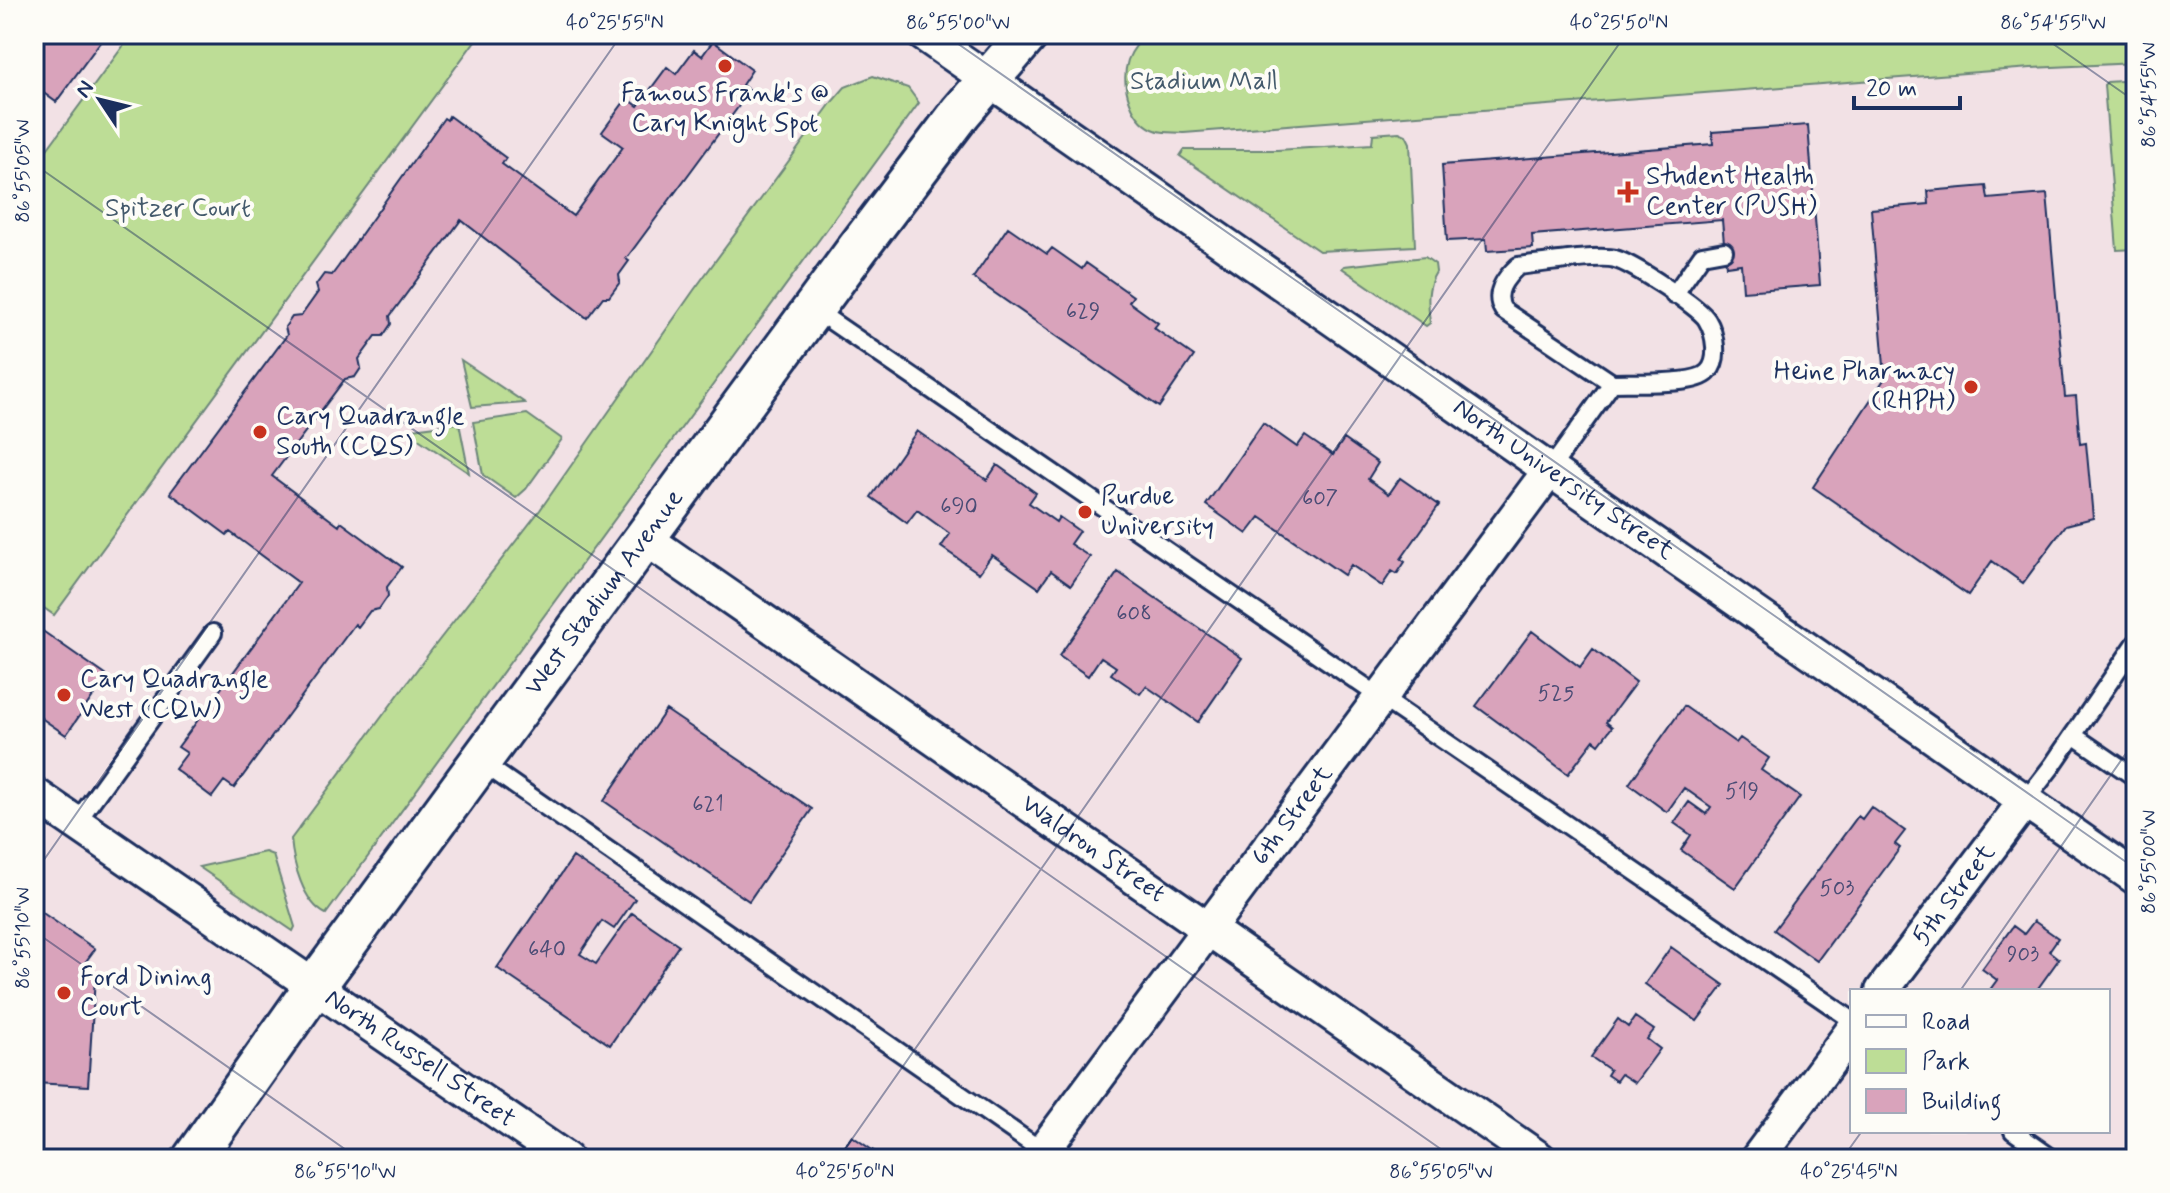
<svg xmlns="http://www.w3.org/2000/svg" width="2170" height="1193" font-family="Mynerve,sans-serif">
	<rect width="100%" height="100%" fill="#fdfcf7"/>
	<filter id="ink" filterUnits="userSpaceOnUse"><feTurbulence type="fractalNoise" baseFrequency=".0125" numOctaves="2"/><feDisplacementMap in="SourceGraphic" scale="16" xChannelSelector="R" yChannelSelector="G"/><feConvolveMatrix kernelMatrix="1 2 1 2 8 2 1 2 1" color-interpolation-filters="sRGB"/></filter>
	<g filter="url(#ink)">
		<path fill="#f2e1e5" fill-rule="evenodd" d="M34,34H2136V1159H34ZM1852,991H2108V1131H1852Z"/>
		<path fill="#bddd96" stroke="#6c867a" stroke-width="2" d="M132,34H480L54,615L34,601V167Z
			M1147,34H2136V63L2031,68L1184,133C1175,132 1166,133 1158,131C1131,123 1120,85 1128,60C1132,49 1139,42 1147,34Z
			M873,76L908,88L919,103L326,914C303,903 293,863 291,839L433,648L540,510L694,290L832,102L845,87Z
			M2136,80V249L2117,250L2104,85L2107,82Z
			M1399,132L1406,135L1410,143L1415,246L1319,251L1180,156L1184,150H1277L1372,144L1373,134Z
			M1425,257L1435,264L1436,272C1426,288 1428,304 1430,323L1426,326L1342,268L1344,266Z
			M461,360L525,403L472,407Z
			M527,414L562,439L526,489L516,498L483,475L473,422Z
			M459,423L469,473L405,430Z
			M265,852L273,855L295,927L293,931L199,867Z"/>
		<path fill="#d9a3bb" stroke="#1b2f5e" stroke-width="2" d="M34,34H106L56,102L34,86Z
			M713,41L752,70L742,85L750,91L626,259L629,261L619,275L620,282L609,297H603L587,318L461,220L390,316L391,324L383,336H376L359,359L361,368L355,377L345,379L272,476L339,526L341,522L402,567L387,587L388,596L379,609L370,611L358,627L355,624L234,788L224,781L212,797L175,769L187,753L178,747L299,583L230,532L227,535L170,493L287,335L285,327L292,317L301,316L318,292L316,285L324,274L332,275L338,267L444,118L447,120L449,116L506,158L502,164L573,216L623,147L602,132L627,98L638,106L667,67L676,74L694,50L702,56Z
			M1808,125L1820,285L1743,291L1741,264L1726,266L1722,220L1532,235L1533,248L1487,251L1486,239L1447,241L1442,165L1713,144L1712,132Z
			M1986,186L1988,199L2047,194L2065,397L2076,396L2080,444L2086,443L2093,518L2066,525L2023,583L1992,561L1968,595L1813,487L1885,378L1871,209L1929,204L1928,191Z
			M1008,227L1047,254L1052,248L1082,269L1086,263L1133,296L1129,302L1158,323L1154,328L1194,356L1159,407L973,278Z
			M1263,423L1297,447L1305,436L1333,455L1344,439L1378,463L1368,479L1389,494L1400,478L1439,505L1401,559L1405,562L1397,574L1392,571L1382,586L1351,565L1344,575L1260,517L1247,534L1206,505Z
			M917,431L987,480L997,465L1036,493L1029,503L1056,522L1059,517L1079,531L1070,544L1090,557L1071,585L1051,571L1039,588L992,555L979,573L941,547L950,534L917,510L907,523L871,497Z
			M1118,572L1242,658L1198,722L1146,686L1140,694L1111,674L1116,667L1101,657L1088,676L1059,656Z
			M34,625L107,676L66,735L34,713Z
			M1532,631L1580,667L1593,649L1636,682L1606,722L1612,727L1599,744L1594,740L1568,774L1476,706Z
			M1684,706L1736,743L1740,738L1769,758L1761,770L1800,797L1735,888L1681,850L1691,835L1674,823L1689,802L1706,814L1711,807L1684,788L1667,812L1629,784Z
			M666,710L812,809L749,901L604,801Z
			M1871,807L1905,831L1895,844L1900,848L1817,961L1774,930L1858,816L1862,819Z
			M573,857L635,899L614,929L602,921L580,954L596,964L632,913L679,945L610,1045L497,968Z
			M34,907L95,949L81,968L95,978L88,1086L34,1083Z
			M2034,921L2058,938L2049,951L2059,959L2036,991H1989L1997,980L1982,969L2013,926L2024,934Z
			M1671,947L1724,985L1697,1021L1645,984Z
			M1635,1017L1654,1030L1647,1039L1660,1049L1635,1083L1621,1074L1616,1081L1607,1075L1610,1070L1591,1057L1618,1019L1628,1027Z
			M852,1136L885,1159H836Z"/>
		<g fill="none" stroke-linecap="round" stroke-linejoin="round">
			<g stroke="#1b2f5e" stroke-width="22">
				<path id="service" d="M1674,295L1702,255L1724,251
					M815,310L1852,1020
					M1549,471L1612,383L1503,310C1493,293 1505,278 1518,266C1538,264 1600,254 1615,259C1631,263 1700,307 1707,320C1715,333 1720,360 1708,372C1695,386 1632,382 1612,383
					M2073,735L2136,778
					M481,762L1045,1153
					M2025,801L2052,766L2136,643
					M76,823L213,633
					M2013,1131L2053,1159"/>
			</g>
			<g stroke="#1b2f5e" stroke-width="38">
				<g id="minor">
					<path id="s1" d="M923,34L2136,878"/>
					<path id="s2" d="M646,539L1540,1159"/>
					<path id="s3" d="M34,794L566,1159"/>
					<path id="s4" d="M1882,991L2025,801"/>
					<path id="s5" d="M1037,1159L1549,471"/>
					<path d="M1757,1159L1852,1031"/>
				</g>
			</g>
			<g stroke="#1b2f5e" stroke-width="46">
				<g id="tertiary">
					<path id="s6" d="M193,1159L315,986L858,248L961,112L1028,34"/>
				</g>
			</g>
			<use href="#service" stroke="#fdfcf7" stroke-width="16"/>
			<use href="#minor" stroke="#fdfcf7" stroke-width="32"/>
			<use href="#tertiary" stroke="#fdfcf7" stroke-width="40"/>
		</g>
	</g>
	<path fill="none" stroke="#1b2f5e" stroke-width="2" stroke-opacity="0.45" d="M944,34L2136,869M2039,34L2136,102M34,164L1455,1159M34,874L622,34M34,931L359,1159M1960,991L2136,739M838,1159L1626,34M1842,1159L1862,1131"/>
	<g fill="#c8321e" stroke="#fdfcf7" stroke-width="3">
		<circle cx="725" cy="66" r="8"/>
		<path d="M1624 180h8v8h8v8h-8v8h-8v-8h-8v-8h8z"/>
		<circle cx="1971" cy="387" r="8"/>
		<circle cx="260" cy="432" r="8"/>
		<circle cx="1085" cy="512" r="8"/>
		<circle cx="64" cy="695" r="8"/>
		<circle cx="64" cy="993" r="8"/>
	</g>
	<g text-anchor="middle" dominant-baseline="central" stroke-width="8" stroke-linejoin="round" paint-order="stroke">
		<g font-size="22" fill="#4a4c75">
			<text x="1083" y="312">629</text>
			<text x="1320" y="499">607</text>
			<text x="959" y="507">690</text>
			<text x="1134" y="614">608</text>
			<text x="1556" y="694">525</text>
			<text x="1742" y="792">519</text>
			<text x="708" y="805">621</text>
			<text x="1837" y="889">503</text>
			<text x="547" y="950">640</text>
			<text x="2023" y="955">903</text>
		</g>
		<g font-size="26" fill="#445a6c" stroke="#fdfcf7">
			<text x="1204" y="82">Stadium Mall</text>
			<text x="178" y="209">Spitzer Court</text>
		</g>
		<g font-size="26" fill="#1b2f5e" stroke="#fdfcf7" text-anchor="start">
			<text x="725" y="94" text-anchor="middle">Famous Frank's @<tspan x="725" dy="30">Cary Knight Spot</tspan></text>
			<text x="1646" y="177">Student Health<tspan x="1646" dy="30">Center (PUSH)</tspan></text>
			<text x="1955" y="372" text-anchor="end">Heine Pharmacy<tspan x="1955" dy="30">(RHPH)</tspan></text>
			<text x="276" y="417">Cary Quadrangle<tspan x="276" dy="30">South (CQS)</tspan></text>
			<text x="1101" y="497">Purdue<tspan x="1101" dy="30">University</tspan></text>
			<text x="80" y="680">Cary Quadrangle<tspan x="80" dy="30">West (CQW)</tspan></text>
			<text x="80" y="978">Ford Dining<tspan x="80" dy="30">Court</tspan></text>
		</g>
		<g font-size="26" fill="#1b2f5e" stroke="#fdfcf7">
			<text stroke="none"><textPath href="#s1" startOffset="780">North University Street</textPath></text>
			<text stroke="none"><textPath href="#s6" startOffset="700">West Stadium Avenue</textPath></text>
			<text stroke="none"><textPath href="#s5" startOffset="428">6th Street</textPath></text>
			<text stroke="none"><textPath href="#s2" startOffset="544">Waldron Street</textPath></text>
			<text stroke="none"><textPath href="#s4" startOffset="120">5th Street</textPath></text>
			<text stroke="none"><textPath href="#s3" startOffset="468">North Russell Street</textPath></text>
		</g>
	</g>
	<rect width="2170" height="1193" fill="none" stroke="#fdfcf7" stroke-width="88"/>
	<rect x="1850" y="989" width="260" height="144" fill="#fdfcf7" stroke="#a3aaba" stroke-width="2"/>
	<rect x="1866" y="1015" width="40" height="12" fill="#fdfcf7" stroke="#a3aaba" stroke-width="2"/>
	<text x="1922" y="1029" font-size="24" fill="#1b2f5e">Road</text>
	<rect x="1866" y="1049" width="40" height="24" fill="#bddd96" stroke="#a3aaba" stroke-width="2"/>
	<text x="1922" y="1069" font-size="24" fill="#1b2f5e">Park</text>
	<rect x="1866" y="1089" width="40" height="24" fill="#d9a3bb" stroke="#a3aaba" stroke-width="2"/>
	<text x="1922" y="1109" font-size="24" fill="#1b2f5e">Building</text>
	<g transform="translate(100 100) rotate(305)" stroke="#fdfcf7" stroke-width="6" paint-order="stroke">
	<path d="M0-6L14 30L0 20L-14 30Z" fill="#1b2f5e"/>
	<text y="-12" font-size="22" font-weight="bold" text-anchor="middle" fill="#1b2f5e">N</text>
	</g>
	<path d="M1854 96v12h106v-12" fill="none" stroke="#1b2f5e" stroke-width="4"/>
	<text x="1866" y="96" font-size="24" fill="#1b2f5e" stroke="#fdfcf7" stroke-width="6" paint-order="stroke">20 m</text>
	<rect x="44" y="44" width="2082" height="1105" fill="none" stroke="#1b2f5e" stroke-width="3"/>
	<g font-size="20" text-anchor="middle" fill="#1b2f5e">
		<text x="615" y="29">40°25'55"N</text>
		<text x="958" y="29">86°55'00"W</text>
		<text x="1619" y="29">40°25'50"N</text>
		<text x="2053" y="29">86°54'55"W</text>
		<text transform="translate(2148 95) rotate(-90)" y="7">86°54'55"W</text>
		<text transform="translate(22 171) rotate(-90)" y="7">86°55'05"W</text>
		<text transform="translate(2148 862) rotate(-90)" y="7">86°55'00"W</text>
		<text transform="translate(22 938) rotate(-90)" y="7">86°55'10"W</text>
		<text x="345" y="1178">86°55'10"W</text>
		<text x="845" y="1178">40°25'50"N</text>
		<text x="1441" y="1178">86°55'05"W</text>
		<text x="1849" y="1178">40°25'45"N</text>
	</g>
</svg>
